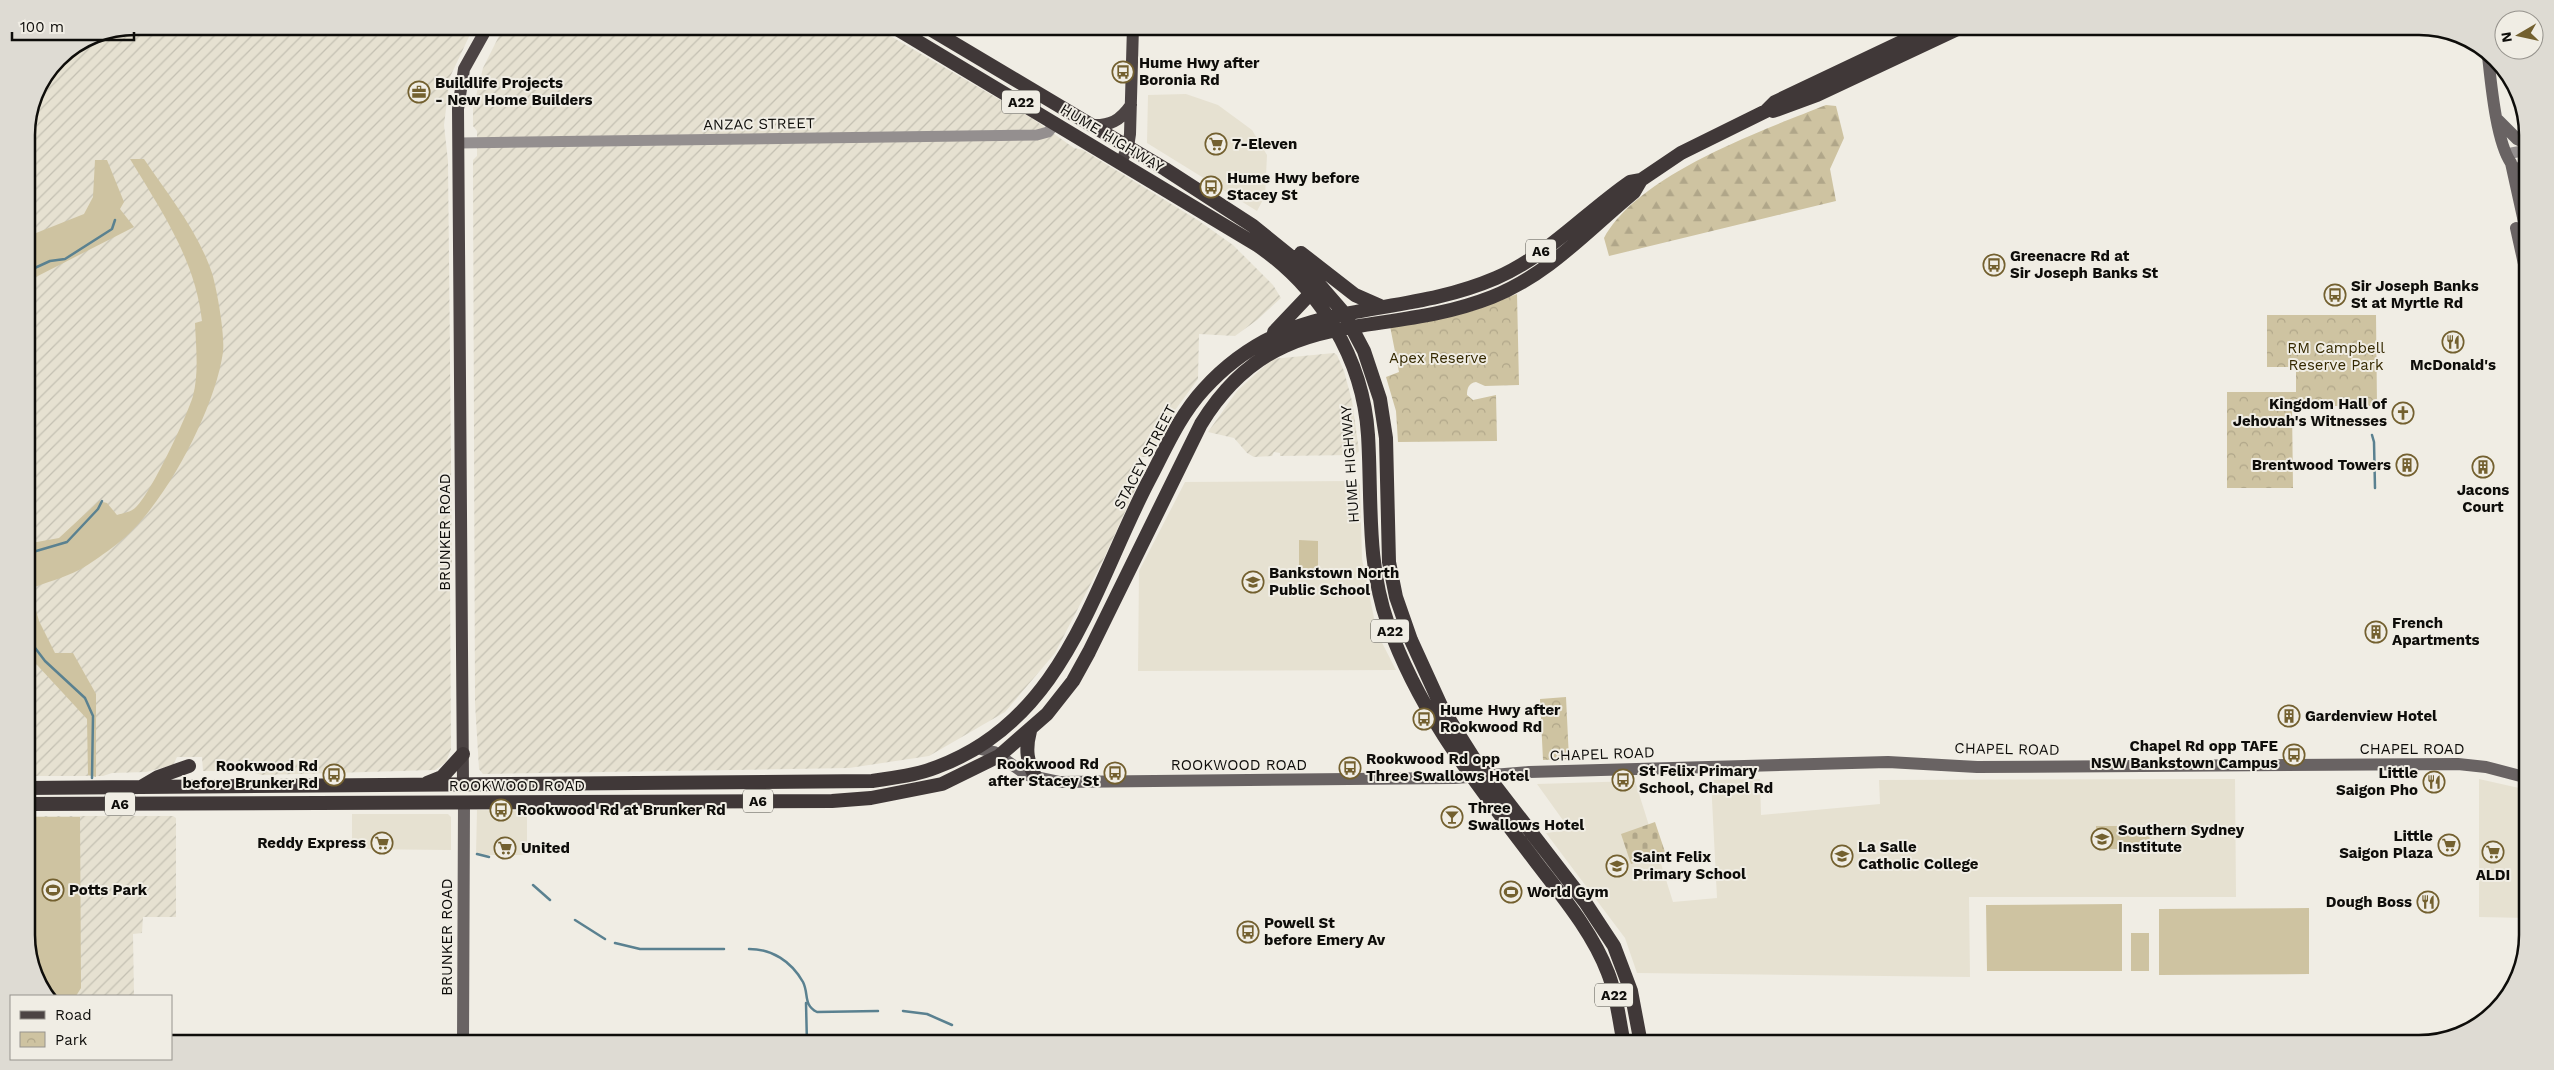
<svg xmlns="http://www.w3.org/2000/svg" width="2554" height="1070" font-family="'Work Sans',sans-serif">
	<defs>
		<pattern id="industrial-furrows" width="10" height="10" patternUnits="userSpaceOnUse" patternTransform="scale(1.25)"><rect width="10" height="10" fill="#e6e1d1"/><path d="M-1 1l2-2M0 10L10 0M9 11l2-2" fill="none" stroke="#c4c0b2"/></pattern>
		<pattern id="forest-firs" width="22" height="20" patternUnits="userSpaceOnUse" patternTransform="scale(1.25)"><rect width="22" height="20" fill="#cec3a1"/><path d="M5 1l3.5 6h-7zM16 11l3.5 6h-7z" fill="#b0a689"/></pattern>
		<pattern id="cemetery-stones" width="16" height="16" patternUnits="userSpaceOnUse" patternTransform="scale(1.25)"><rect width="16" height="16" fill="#cec3a1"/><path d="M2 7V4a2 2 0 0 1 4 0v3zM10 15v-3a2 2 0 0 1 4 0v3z" fill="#b0a689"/></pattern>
		<pattern id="park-crowns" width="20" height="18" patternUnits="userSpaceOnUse" patternTransform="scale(1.25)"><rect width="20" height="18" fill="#cec3a1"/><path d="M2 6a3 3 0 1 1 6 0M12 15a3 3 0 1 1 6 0" fill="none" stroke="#b0a689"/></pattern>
	</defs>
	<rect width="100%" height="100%" fill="#f0ede4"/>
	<path fill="#e6e1d1" d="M1186,94L1218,105L1252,130L1267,155L1265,196L1257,211L1147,143L1148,95Z
		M1356,481L1360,485L1362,559L1369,593L1377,633L1396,670L1138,671L1139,571L1185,482Z
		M1760,779L1761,815L1880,804L1879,780L2235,779L2236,897H1969L1970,977L1637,973L1625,938L1546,833L1570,830L1537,784L1635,781L1673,902L1717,898L1711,780Z
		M2479,779L2528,790V918L2479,917Z
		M477,810L527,811V855H476Z
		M352,814H448L451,817V850L352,849Z"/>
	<path fill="url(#industrial-furrows)" d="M135,26H474L450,77L444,125L448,161L452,562L450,569L451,749L446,762L435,770L262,775L248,771H203L202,757H177L173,765L146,772L112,773L103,776H27L26,128L37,87L58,58L94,34Z
		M504,26H873L1033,119L1074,148L1083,150L1199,221L1233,245L1273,285L1281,298L1257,320L1235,336L1199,334L1198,379L1164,425L1150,457H1141L1132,481L1135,490L1104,558L1055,653L1005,712L929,756L849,768L483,774L479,769L475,703L473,160L477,156V131L473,126V108L483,68Z
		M1334,353L1337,355L1344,371L1352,401L1359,451L1355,455L1280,456V453L1274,452L1272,456L1254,457L1247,453L1234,438L1208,432L1237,391L1272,359Z
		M27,816H173L176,818V917H143L142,933L133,934L134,996H47L27,942Z"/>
	<path fill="#cec3a1" d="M130,159H144C169,196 198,231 212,273C217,290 225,334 223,352C215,410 163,509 117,544C105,553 92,563 79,570C64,578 46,582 30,589L39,621L55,653H73L96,694V777L88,775L87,719L26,653V544L59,538L99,501L107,503L117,515C123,513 131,512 135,508C150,496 187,416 193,396C199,373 196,347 195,323L202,321C195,259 162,212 130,159Z
		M95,160H107L124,202L120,209L134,227L26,282V237L84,214L93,197Z
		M1299,540L1318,541V570H1299Z
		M27,817H80L81,988L76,996H47L27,942Z
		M2096,826H2149L2150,849H2096Z
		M2122,904V971H1987L1986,905Z
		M2309,908V974L2159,975V909Z
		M2131,933H2149V971H2131Z"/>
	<path fill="url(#forest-firs)" d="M1826,105L1836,106L1844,138L1830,169L1836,201L1609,256L1604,238C1639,174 1761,131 1826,105Z"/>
	<path fill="url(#cemetery-stones)" d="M1655,822L1665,852L1631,864L1621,834Z"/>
	<path fill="url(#park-crowns)" d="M1517,294L1519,385L1485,386L1476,382C1469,383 1467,388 1467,395L1473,400L1496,395L1497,441L1398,442L1396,411L1386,377L1399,372L1390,326L1490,304Z
		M2267,315H2376L2377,406H2292L2293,488H2227V392H2296V367H2267Z
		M1566,697L1569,759L1543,760L1540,699Z"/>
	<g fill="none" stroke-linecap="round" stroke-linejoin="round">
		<path stroke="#5a8190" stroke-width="2.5" d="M26,272L50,261L65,259L112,229L115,220
			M2372,435L2374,442L2375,488
			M26,554L67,542L98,509L102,501
			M26,636L45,661L85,698L93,716L92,778
			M477,854L489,857
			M533,885L550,900
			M575,920L605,939
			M615,943L640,949H724
			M749,949C772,949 791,961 803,982C809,994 803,1005 817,1012L878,1011
			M806,1003L807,1044
			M903,1011L927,1014L952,1025"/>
		<path stroke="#948f8f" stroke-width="11" d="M459,143L1037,135L1048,132L1056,123
			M2506,154L2528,150"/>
		<path stroke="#696363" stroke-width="12" d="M2488,56C2491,83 2496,141 2511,163L2528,240
			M2498,120L2517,139L2528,144
			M2515,177L2528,157
			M2516,228L2528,282
			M976,748L994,752L1027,775L1060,782L1455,778L1529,772L1888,762L1977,767L2458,764L2486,767L2528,778
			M463,1044L464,802"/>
		<path stroke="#4c4444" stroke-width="12" d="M1091,125C1110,126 1120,121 1131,105
			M1121,162L1128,147L1130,134L1133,26
			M463,785L458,109L464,69L488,26"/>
		<path stroke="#403838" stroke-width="14" d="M892,26L1257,245C1320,288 1363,358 1368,435C1372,499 1366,562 1388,624C1421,717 1478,785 1536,862C1562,896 1593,933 1608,973C1617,995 1619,1021 1624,1044
			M925,26L1165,169L1253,226L1305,268L1344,313L1364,351L1380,399L1386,438L1389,562L1396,597L1411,640L1442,708L1473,757L1585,902L1614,946L1631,991L1641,1044
			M1773,111L1817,95L1964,26
			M1301,253L1355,295L1380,306
			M1274,332L1310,294
			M1030,731C1025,750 1027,762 1036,778
			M427,783L442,777L463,754
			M141,787L158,777L189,766
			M26,788L872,781C894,778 917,775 937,767C1064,720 1093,588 1148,482C1165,450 1179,416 1204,389C1291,293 1391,323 1496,278C1547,256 1585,213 1630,182L1641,180L1681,153L1766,111L1775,102L1935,26
			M26,804L832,801L871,798L942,784L999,756L1047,714L1073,681L1089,652L1201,424C1277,300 1378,342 1492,297C1548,275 1588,230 1634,192L1641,180"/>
	</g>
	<defs>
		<g id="bus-ring" transform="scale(1.125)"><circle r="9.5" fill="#f0ede4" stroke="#73602f" stroke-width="1.5"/><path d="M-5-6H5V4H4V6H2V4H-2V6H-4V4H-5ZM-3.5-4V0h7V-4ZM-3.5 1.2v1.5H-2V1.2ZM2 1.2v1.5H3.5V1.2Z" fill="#73602f"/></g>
		<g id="office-ring" transform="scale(1.125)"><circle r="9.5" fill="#f0ede4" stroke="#73602f" stroke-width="1.5"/><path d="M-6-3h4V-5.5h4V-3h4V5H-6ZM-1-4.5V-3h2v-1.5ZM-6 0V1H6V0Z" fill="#73602f"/></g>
		<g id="supermarket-ring" transform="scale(1.125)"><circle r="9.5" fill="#f0ede4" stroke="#73602f" stroke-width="1.5"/><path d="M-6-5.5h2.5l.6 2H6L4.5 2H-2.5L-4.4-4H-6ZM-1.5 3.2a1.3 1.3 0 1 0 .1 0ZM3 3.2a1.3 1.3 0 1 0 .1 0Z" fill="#73602f"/></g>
		<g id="restaurant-ring" transform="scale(1.125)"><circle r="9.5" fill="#f0ede4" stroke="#73602f" stroke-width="1.5"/><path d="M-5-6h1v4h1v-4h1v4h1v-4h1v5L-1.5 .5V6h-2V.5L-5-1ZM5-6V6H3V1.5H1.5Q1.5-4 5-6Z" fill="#73602f"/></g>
		<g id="church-ring" transform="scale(1.125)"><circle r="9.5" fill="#f0ede4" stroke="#73602f" stroke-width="1.5"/><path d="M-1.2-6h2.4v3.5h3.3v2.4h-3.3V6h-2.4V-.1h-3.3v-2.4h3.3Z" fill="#73602f"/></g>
		<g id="building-ring" transform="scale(1.125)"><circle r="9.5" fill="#f0ede4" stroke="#73602f" stroke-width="1.5"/><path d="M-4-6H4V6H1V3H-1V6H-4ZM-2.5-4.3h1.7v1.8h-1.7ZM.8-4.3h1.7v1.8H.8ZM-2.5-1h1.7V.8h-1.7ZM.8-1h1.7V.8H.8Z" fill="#73602f"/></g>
		<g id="school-ring" transform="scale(1.125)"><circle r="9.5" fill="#f0ede4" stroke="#73602f" stroke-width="1.5"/><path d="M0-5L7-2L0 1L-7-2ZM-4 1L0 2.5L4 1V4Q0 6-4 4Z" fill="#73602f"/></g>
		<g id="bar-ring" transform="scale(1.125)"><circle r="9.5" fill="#f0ede4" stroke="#73602f" stroke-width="1.5"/><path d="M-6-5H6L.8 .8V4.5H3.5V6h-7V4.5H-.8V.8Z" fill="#73602f"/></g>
		<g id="university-ring" transform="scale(1.125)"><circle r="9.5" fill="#f0ede4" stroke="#73602f" stroke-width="1.5"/><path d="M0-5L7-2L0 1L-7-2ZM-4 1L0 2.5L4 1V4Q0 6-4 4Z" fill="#73602f"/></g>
		<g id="stadium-ring" transform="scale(1.125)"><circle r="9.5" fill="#f0ede4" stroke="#73602f" stroke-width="1.5"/><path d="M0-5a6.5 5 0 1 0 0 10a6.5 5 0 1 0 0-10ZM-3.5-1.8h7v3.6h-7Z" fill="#73602f"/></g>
	</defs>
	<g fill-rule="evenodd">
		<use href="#bus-ring" x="1123" y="72"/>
		<use href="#office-ring" x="419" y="92"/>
		<use href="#supermarket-ring" x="1216" y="144"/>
		<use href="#bus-ring" x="1211" y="187"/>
		<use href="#bus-ring" x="1994" y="265"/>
		<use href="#bus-ring" x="2335" y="295"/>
		<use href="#restaurant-ring" x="2453" y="342"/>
		<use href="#church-ring" x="2403" y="413"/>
		<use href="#building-ring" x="2407" y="465"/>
		<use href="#building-ring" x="2483" y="467"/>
		<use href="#school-ring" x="1253" y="582"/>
		<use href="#building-ring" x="2376" y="632"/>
		<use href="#building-ring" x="2289" y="716"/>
		<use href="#bus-ring" x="1424" y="719"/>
		<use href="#bus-ring" x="2294" y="755"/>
		<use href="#bus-ring" x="1350" y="768"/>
		<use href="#bus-ring" x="1115" y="773"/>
		<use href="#bus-ring" x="334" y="775"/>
		<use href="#bus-ring" x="1623" y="780"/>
		<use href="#restaurant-ring" x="2434" y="782"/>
		<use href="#bus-ring" x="501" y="810"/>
		<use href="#bar-ring" x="1452" y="817"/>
		<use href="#university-ring" x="2102" y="839"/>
		<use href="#supermarket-ring" x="382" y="843"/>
		<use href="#supermarket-ring" x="2449" y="845"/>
		<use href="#supermarket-ring" x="505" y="848"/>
		<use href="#supermarket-ring" x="2493" y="852"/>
		<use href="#school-ring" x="1842" y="856"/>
		<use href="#school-ring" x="1617" y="866"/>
		<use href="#stadium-ring" x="53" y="890"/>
		<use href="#stadium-ring" x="1511" y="892"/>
		<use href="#restaurant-ring" x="2428" y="902"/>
		<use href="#bus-ring" x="1248" y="932"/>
	</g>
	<g text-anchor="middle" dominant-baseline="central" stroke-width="4" stroke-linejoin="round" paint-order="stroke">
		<g fill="#f0ede4" stroke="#52504b" stroke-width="1">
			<rect x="1002" y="90.5" width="38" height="23" rx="4"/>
			<rect x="1526" y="239.5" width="30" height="23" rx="4"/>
			<rect x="1371" y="619.5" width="38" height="23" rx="4"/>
			<rect x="743" y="789.5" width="30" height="23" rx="4"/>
			<rect x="105" y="792.5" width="30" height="23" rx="4"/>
			<rect x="1595" y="983.5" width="38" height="23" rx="4"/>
		</g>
		<g font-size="14" font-weight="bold" fill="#0e0d0a">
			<text x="1021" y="102">A22</text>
			<text x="1541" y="251">A6</text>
			<text x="1390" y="631">A22</text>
			<text x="758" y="801">A6</text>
			<text x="120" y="804">A6</text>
			<text x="1614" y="995">A22</text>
		</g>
		<g font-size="15" font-weight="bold" fill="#0e0d0a" stroke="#f0ede4" text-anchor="start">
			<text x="1139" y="63">Hume Hwy after<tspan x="1139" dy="17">Boronia Rd</tspan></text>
			<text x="435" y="83">Buildlife Projects<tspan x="435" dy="17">- New Home Builders</tspan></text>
			<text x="1232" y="144">7-Eleven</text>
			<text x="1227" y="178">Hume Hwy before<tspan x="1227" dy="17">Stacey St</tspan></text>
			<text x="2010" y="256">Greenacre Rd at<tspan x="2010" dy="17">Sir Joseph Banks St</tspan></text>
			<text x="2351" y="286">Sir Joseph Banks<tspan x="2351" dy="17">St at Myrtle Rd</tspan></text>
			<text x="2453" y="365" text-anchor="middle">McDonald's</text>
			<text x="2387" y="404" text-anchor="end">Kingdom Hall of<tspan x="2387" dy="17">Jehovah's Witnesses</tspan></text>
			<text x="2391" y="465" text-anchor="end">Brentwood Towers</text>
			<text x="2483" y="490" text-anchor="middle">Jacons<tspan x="2483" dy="17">Court</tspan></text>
			<text x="1269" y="573">Bankstown North<tspan x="1269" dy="17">Public School</tspan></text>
			<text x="2392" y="623">French<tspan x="2392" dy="17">Apartments</tspan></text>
			<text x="1440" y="710">Hume Hwy after<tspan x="1440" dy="17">Rookwood Rd</tspan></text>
			<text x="2305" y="716">Gardenview Hotel</text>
			<text x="2278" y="746" text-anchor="end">Chapel Rd opp TAFE<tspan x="2278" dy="17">NSW Bankstown Campus</tspan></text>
			<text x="1366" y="759">Rookwood Rd opp<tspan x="1366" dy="17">Three Swallows Hotel</tspan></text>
			<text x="1099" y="764" text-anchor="end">Rookwood Rd<tspan x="1099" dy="17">after Stacey St</tspan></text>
			<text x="318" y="766" text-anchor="end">Rookwood Rd<tspan x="318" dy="17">before Brunker Rd</tspan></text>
			<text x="1639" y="771">St Felix Primary<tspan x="1639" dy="17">School, Chapel Rd</tspan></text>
			<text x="2418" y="773" text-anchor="end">Little<tspan x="2418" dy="17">Saigon Pho</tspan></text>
			<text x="1468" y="808">Three<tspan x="1468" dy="17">Swallows Hotel</tspan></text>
			<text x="517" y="810">Rookwood Rd at Brunker Rd</text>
			<text x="2118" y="830">Southern Sydney<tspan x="2118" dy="17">Institute</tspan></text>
			<text x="2433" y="836" text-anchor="end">Little<tspan x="2433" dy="17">Saigon Plaza</tspan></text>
			<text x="366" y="843" text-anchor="end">Reddy Express</text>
			<text x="1858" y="847">La Salle<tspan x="1858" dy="17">Catholic College</tspan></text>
			<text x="521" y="848">United</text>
			<text x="1633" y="857">Saint Felix<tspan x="1633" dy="17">Primary School</tspan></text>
			<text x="2493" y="875" text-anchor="middle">ALDI</text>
			<text x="69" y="890">Potts Park</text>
			<text x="1527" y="892">World Gym</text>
			<text x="2412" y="902" text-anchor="end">Dough Boss</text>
			<text x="1264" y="923">Powell St<tspan x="1264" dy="17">before Emery Av</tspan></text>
		</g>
		<g font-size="15" fill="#0e0d0a" stroke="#f0ede4">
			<text transform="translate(759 124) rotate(-1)">ANZAC STREET</text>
			<text transform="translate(1112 138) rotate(31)">HUME HIGHWAY</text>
			<text transform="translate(1145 457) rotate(-62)">STACEY STREET</text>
			<text transform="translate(1350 464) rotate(-94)">HUME HIGHWAY</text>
			<text transform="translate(445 532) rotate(-90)">BRUNKER ROAD</text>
			<text transform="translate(2007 749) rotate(1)">CHAPEL ROAD</text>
			<text x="2412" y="749">CHAPEL ROAD</text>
			<text transform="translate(1602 754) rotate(-2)">CHAPEL ROAD</text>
			<text x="1239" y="765">ROOKWOOD ROAD</text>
			<text x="517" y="786">ROOKWOOD ROAD</text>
			<text transform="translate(447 937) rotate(-90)">BRUNKER ROAD</text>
		</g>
		<g font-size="15" fill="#352900" stroke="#f0ede4">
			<text x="2336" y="348">RM Campbell<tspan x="2336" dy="17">Reserve Park</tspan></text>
			<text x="1438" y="358">Apex Reserve</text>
		</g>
	</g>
	<path d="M0 0H2554V1070H0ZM135 35H2419A100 100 0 0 1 2519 135V935A100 100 0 0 1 2419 1035H135A100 100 0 0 1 35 935V135A100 100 0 0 1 135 35Z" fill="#dedbd3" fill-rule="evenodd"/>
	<path fill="none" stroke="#0e0d0a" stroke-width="2.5" d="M135 35H2419A100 100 0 0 1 2519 135V935A100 100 0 0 1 2419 1035H135A100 100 0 0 1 35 935V135A100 100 0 0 1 135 35Z"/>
	<rect x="10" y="995" width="162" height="65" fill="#f0ede4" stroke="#96938d"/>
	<rect x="20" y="1011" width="25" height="8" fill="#4c4444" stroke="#96938d"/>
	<text x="55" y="1020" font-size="15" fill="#0e0d0a">Road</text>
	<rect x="20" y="1032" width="25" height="15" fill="url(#park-crowns)" stroke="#96938d"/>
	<text x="55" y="1045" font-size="15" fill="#0e0d0a">Park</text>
	<g transform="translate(2519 35) rotate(261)"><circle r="24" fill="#f0ede4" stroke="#96938d"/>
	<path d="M0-4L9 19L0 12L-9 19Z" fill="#73602f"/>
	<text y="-8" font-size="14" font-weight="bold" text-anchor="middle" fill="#0e0d0a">N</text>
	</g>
	<path d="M12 32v8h122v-8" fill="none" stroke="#0e0d0a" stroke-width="2.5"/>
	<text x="20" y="32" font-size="15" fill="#0e0d0a" stroke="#f0ede4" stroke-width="4" paint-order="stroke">100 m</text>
</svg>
